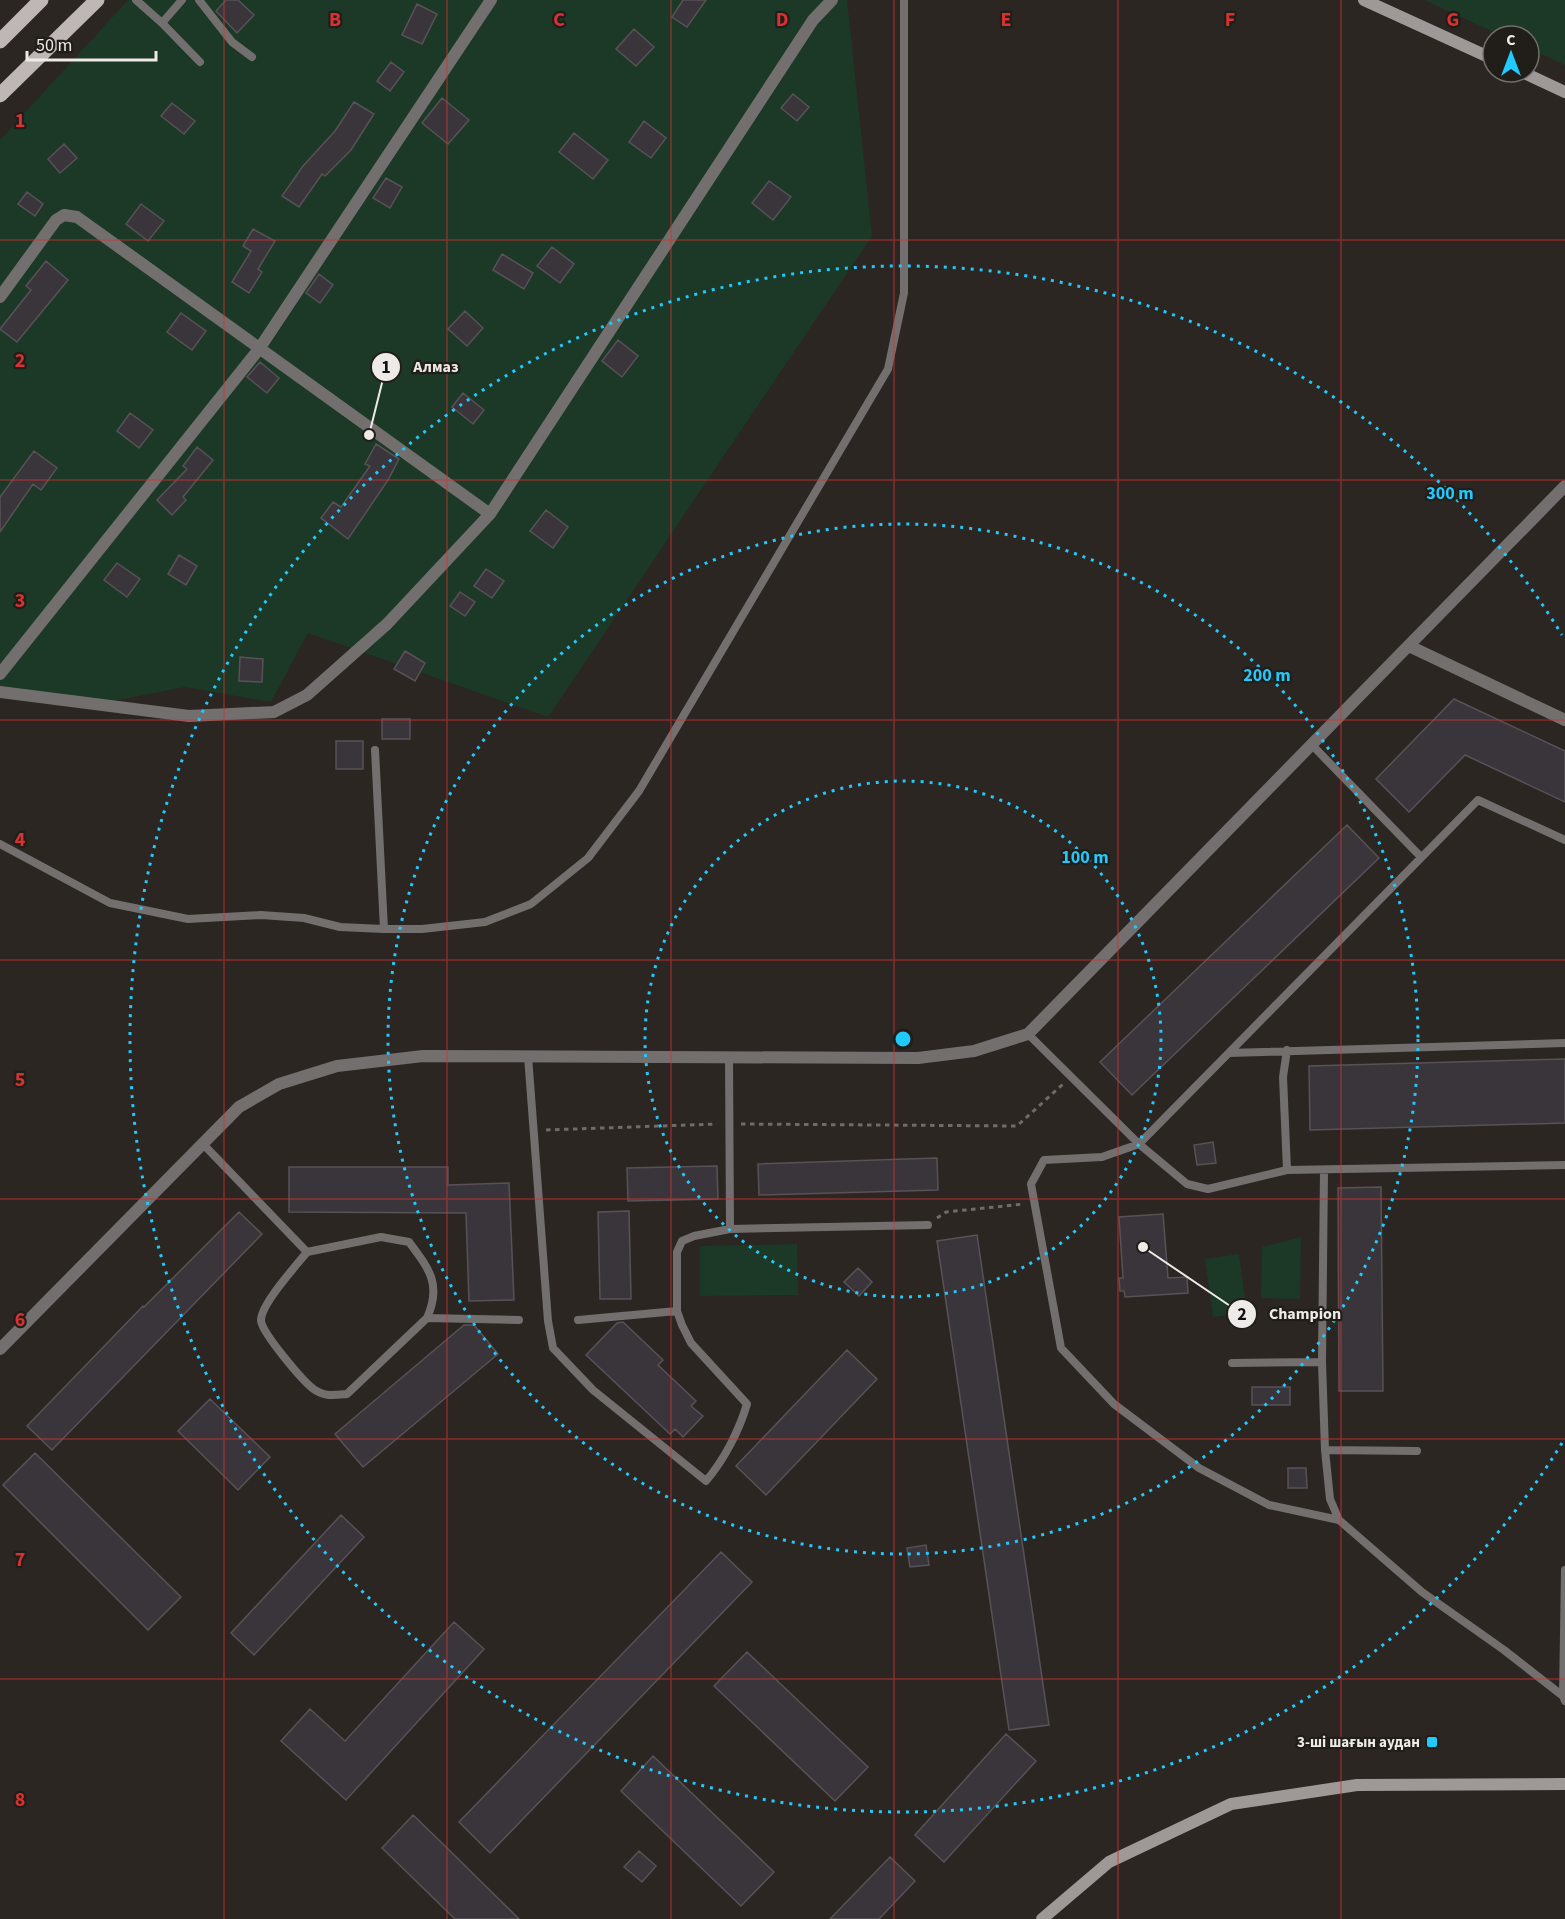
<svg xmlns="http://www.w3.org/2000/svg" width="1565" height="1919" font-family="'Source Sans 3',sans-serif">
	<rect width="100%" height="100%" fill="#2b2622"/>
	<path fill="#1c3827" d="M128,0H847L872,236L548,717L308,633L271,702L185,687L93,705L0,692V140Z
		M1424,0H1565V65L1529,48V36H1502Z
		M1301,1237L1300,1299L1261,1298L1262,1247Z
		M797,1244L798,1295L700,1296V1246Z
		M1239,1254L1247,1313L1213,1317L1205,1259Z"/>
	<path fill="#3a353a" stroke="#585257" stroke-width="1.5" d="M226,0H238L254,15L237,33L216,11Z
		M683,0H706L687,27L672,17Z
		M417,4L437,14L422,44L402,35Z
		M634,29L654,47L636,66L616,49Z
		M391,62L404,72L390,91L377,81Z
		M793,94L809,107L797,121L781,108Z
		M442,98L469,120L448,144L422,123Z
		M354,102L374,114L351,150L325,176L322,174L299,207L282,196L303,166L335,131Z
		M172,103L195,121L184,134L161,116Z
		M644,121L666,138L651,158L629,142Z
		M574,133L608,160L593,179L559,152Z
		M64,144L77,158L60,173L48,159Z
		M386,178L402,187L390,208L373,198Z
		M769,181L791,197L773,220L752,203Z
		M27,192L43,204L35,216L18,204Z
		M141,204L164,221L148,241L126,224Z
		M253,229L275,241L258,269L262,272L249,293L232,282L251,251L243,246Z
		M552,247L574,264L560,283L537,266Z
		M502,254L533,273L524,289L493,270Z
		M46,261L68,280L17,342L0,329L31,290L26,286Z
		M319,274L333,285L320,303L306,293Z
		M465,311L483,328L467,346L448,329Z
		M181,313L206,331L192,350L167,332Z
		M618,340L638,356L622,377L602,361Z
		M260,362L279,378L267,393L247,377Z
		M463,393L484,410L473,424L452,407Z
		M130,413L153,430L139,448L117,431Z
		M376,444L399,459L388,480L348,539L321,518L333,502L341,507L370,466L365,464Z
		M197,447L213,460L183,497L186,500L172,515L157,500L187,469L183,466Z
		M34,451L57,468L41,490L33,484L0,532V497Z
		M546,510L568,527L553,548L530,531Z
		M179,555L197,566L186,585L168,574Z
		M117,563L140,579L127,597L104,580Z
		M486,569L504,581L492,598L474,586Z
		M460,592L475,602L465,616L450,606Z
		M405,651L425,663L415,681L394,669Z
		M240,657L263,659L262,682L239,681Z
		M1454,699L1565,751V802L1465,755L1409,812L1376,779Z
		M382,719H410V739H382Z
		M336,741H363V769H336Z
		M1347,825L1379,858L1132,1095L1100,1062Z
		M1565,1059V1123L1310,1130L1309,1066Z
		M1213,1142L1216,1163L1197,1165L1194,1145Z
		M937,1158L938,1190L759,1195L758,1164Z
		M717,1166L718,1199L628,1201L627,1168Z
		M289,1167H448V1185L509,1183L514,1300L469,1301L466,1213L289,1212Z
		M1381,1187L1383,1391H1339L1338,1188Z
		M629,1211L631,1299H600L598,1212Z
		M239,1212L262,1234L52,1450L27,1426L143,1306L144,1307Z
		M1163,1214L1168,1278L1187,1277L1188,1293L1125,1297L1124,1291H1120L1119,1278H1123L1119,1217Z
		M977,1235L1049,1725L1009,1730L937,1241Z
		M858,1268L872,1282L859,1296L844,1282Z
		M623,1322L663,1360L658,1365L696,1401L691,1406L703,1416L683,1437L675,1429L670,1434L586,1355L617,1323Z
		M464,1325H474L498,1354L363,1467L335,1434Z
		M847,1350L877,1379L766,1495L736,1466Z
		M1252,1387H1290V1405H1252Z
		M210,1399L270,1457L238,1490L178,1431Z
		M35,1453L181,1597L148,1630L3,1485Z
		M1288,1468H1306L1307,1488H1288Z
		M341,1515L364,1537L254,1655L231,1633Z
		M926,1545L929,1565L910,1567L907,1548Z
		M721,1552L752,1582L490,1853L459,1822Z
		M454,1622L484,1649L346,1800L281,1741L310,1709L345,1741Z
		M747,1652L868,1767L835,1801L714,1686Z
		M1006,1734L1036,1761L944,1862L915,1835Z
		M653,1756L774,1872L741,1906L621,1791Z
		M413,1815L443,1844L519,1919H455L382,1848Z
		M639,1851L656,1866L642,1882L624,1867Z
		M890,1857L915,1881L879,1919H830Z"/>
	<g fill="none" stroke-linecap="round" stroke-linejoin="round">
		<path stroke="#706b68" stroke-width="3" stroke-dasharray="4.5 4.5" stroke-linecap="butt" d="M741,1124L1017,1126L1063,1084
			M546,1130L717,1124
			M937,1218L946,1212L1024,1204"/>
		<path stroke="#736f6e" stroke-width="8" d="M136,0L162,23L200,62
			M199,0L232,42L252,57
			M162,23L182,0
			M1312,745L1421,857
			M375,750L384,929H422L485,922L531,904L588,858L639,791L888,369L904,293V0
			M0,844L110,903L188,919L261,915L304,918L340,927L384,929
			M1028,1034L1139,1144L1478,800L1565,840
			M1229,1053L1565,1043
			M528,1056L548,1321L553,1348L593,1390L706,1481C724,1460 739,1431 747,1404L691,1343L682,1325L677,1311V1252L682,1241L694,1236L730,1229L729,1057
			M203,1144L307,1252C296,1266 260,1305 261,1321C263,1334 304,1383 315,1390C325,1397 336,1395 347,1394L427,1318C442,1284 429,1269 409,1242L381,1237L307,1252
			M1565,1165L1287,1170L1208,1189L1187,1184L1139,1144L1102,1157L1044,1160L1031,1184L1061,1348L1114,1404L1199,1468L1269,1505L1339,1520L1422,1592L1504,1650L1563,1696L1565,1701
			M1287,1170L1283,1077L1287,1050
			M1324,1170L1322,1362L1325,1450L1330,1499L1339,1520
			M730,1229L928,1225
			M427,1318L519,1320
			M578,1320L677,1311
			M1232,1363L1322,1362
			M1325,1450L1417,1451
			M1563,1696L1565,1570"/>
		<path stroke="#736f6e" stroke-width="12" d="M0,297L56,220L64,215L77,217L490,514
			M1409,646L1565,720
			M0,674L259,349L491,0
			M0,692L189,716L274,712L307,695L387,624L490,514L813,20L832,0
			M0,1349L239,1107L279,1084L337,1066L423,1056L918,1058L974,1051L1028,1034L1565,486"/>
		<path stroke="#9e9896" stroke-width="12" d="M1364,0L1493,59
			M1522,72L1565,92
			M1042,1919L1109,1862L1231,1804L1357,1785L1565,1784"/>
		<path stroke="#bfb7b5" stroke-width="15" d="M0,41L41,0
			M0,95L97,0"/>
	</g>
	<path fill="none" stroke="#d73232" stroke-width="1.5" stroke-opacity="0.55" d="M224,0V1919M447,0V1919M671,0V1919M894,0V1919M1118,0V1919M1341,0V1919M0,240H1565M0,480H1565M0,720H1565M0,960H1565M0,1199H1565M0,1439H1565M0,1679H1565"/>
	<g fill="none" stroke="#21c9fd" stroke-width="3" stroke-dasharray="3 6">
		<circle cx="903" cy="1039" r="258"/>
		<circle cx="903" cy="1039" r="515"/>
		<path d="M1562 1443A773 773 0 1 1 1562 635"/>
	</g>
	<rect fill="#21c9fd" stroke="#211d18" stroke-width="2" x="1426" y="1736" width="12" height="12" rx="3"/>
	<g text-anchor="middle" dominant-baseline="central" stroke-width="4.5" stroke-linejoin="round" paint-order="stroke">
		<g font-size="15" font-weight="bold" fill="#edeae7" stroke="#211d18" text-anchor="end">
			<text x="1420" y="1742">3-ші шағын аудан</text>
		</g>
	</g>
	<g font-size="20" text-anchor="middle" font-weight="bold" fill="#d73232" stroke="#211d18" stroke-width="4.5" stroke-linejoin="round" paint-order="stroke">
		<text x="335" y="26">B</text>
		<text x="559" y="26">C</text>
		<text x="782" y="26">D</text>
		<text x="1006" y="26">E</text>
		<text x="1230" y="26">F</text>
		<text x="1453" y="26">G</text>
		<text x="20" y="127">1</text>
		<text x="20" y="367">2</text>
		<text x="20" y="607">3</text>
		<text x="20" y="846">4</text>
		<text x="20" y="1086">5</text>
		<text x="20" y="1326">6</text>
		<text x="20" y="1566">7</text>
		<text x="20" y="1806">8</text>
	</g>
	<circle cx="903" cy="1039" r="9" fill="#21c9fd" stroke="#211d18" stroke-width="3"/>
	<g font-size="18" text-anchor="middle" font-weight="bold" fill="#21c9fd" stroke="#211d18" stroke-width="4.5" stroke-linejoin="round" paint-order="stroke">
		<text x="1450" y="499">300 m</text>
		<text x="1267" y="681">200 m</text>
		<text x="1085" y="863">100 m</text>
	</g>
	<path fill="none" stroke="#edeae7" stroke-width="2" d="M369 435L386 367M1143 1247L1242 1314"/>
	<g fill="#edeae7" stroke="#211d18" stroke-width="2">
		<circle cx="369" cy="435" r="6"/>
		<circle cx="1143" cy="1247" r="6"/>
		<circle cx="386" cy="367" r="15"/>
		<circle cx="1242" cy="1314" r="15"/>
	</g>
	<g font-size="18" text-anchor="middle" font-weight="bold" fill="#111">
		<text x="386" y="373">1</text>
		<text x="1242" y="1320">2</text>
	</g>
	<g font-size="16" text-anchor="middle" font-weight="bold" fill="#edeae7" stroke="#211d18" stroke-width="4.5" stroke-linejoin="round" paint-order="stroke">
		<text x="436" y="372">Алмаз</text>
		<text x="1305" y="1319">Champion</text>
	</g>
	<g transform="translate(1511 54)"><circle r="28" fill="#211d18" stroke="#736f6b" stroke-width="1.5"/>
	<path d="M0-4.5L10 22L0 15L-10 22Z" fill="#21c9fd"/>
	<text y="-9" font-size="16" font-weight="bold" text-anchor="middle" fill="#edeae7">С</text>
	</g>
	<path d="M27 51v9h129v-9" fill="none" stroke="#edeae7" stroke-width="3"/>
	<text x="36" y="51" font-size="18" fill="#edeae7" stroke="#211d18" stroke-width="4.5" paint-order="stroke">50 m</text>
</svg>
